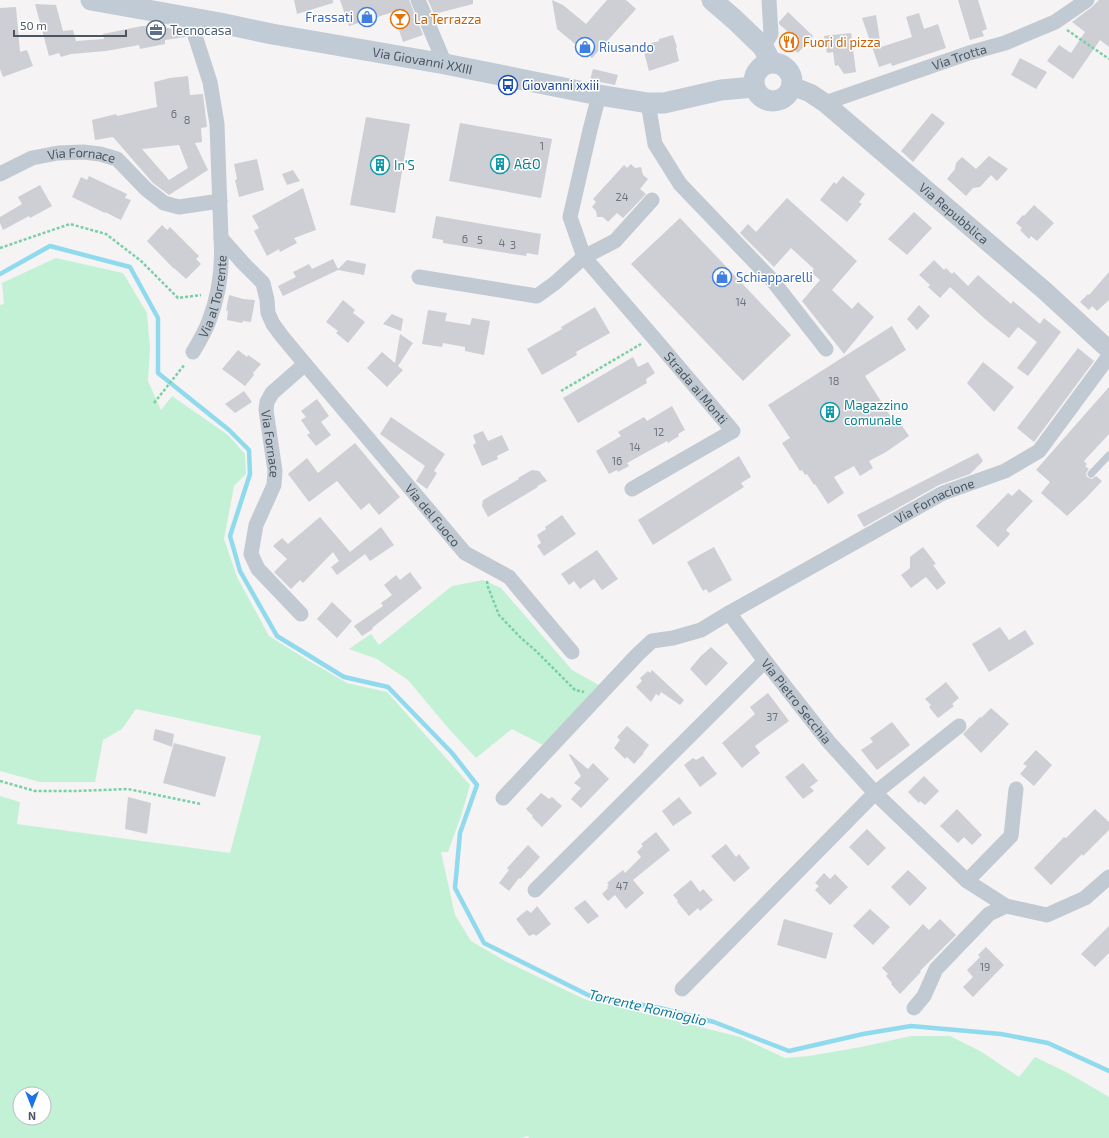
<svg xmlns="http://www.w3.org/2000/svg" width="1109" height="1138" font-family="'Exo 2',sans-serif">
	<rect width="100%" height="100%" fill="#f5f3f3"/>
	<path fill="#c3f1d5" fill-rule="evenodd" d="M56,258L123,273L147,313L150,348L148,381L161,410L172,396L228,435L245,454L246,474L234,486L224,539L237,577L269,636L309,661L347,683L387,692L470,785L461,816L448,852H441L455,915L471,941L505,961L584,999L684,1023L740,1037L785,1058L809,1056L861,1047L911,1036H950L980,1051L1019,1077L1035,1057L1068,1073L1109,1097V1138H529L527,1136L522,1138H0V796L20,802L17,824L230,853L261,736L136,709L122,729L103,740L95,782H40L0,771V305L4,304L2,283ZM20,1094H44V1118H20Z
		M483,580L501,588L572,670L599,685L543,745L512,729L476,758L449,729L408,680L377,659L349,649L371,634L379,645L452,586Z"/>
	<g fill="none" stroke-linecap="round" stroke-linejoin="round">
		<path stroke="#90daee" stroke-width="4.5" d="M0,274L50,246L130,267L158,318V373L229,430L249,450L250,474L230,536L240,571L277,636L344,677L388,687L452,753L477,785L460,833L455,888L484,943L590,996L660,1008L714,1022L789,1051L863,1034L911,1026L1001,1034L1048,1043L1109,1071"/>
	</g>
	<path fill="#cdcfd5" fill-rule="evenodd" d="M294,0H333V3L297,14Z
		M340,0H409L423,35L403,42L393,12L349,26Z
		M428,0H473V4L434,14Z
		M552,0L563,5L586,24L607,0H626L636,9L592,58L557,29Z
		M958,0H978L987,29L982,31L984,36L970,40Z
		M1099,0H1109V47L1100,40L1073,79L1047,61L1059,45L1071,53L1085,32L1072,22L1092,7Z
		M35,4L56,5L63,31L73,30L76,41L104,39L103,34L142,26L163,27L184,31L186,37L165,40V44L140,49L139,45L106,51L71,54L61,57L59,53L49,56Z
		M16,7L20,52L27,50L33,66L3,77L0,69V8Z
		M788,12L813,36L798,53L782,38L787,31L779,24V22Z
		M919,13L924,29L938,24L946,48L892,66L891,63L879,67L862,18L876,15L881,47L912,37L906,17Z
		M851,33L856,72L844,74L838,65L835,66L833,52L827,53L824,36Z
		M673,35L677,47L676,48L679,61L649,71L644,52L650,50L648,44L659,41V39Z
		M1020,58L1047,72L1036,89L1011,75Z
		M593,69L618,75L615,85L590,80Z
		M188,76L190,95L203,94L207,127L201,128L202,142L195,143L208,170L169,195L153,183L113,137L95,140L92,120L116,114L117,116L157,107L154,82L170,78ZM179,145L188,168L169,180L142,149Z
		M932,113L945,123L913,162L901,151Z
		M366,117L410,124L395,213L350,205Z
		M460,123L552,139L541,198L449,181Z
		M989,156L1008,169L997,181L991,175L980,187L973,188L966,196L947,179L955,169L956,163L962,157L976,169Z
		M257,159L264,190L239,197L235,180L237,179L234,164Z
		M631,164L635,168L641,167L643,175L648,179L640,189L646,194L623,218L617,213L608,222L603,217H597L596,211L592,207L596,202L593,199L624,165L627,168Z
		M293,170L300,181L287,185L282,174Z
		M89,176L127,194L125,198L131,200L121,220L105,212V213L72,197L81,177L87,180Z
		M843,176L865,194L859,202L862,204L847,222L820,200L834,182L836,184Z
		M40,185L52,206L30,218L29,216L3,230L0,223V217L22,204L18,197Z
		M303,188L316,230L294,238L297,243L280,252L279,249L267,256L254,231L259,228L252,216Z
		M787,198L857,261L832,290L852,309L858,302L874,317L844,354L802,301L820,280L811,272L814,269L791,248L774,267L740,233L748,224L756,232Z
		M1034,205L1054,223L1037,241L1031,236L1029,239L1020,230L1022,228L1016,223L1023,215L1024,216Z
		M914,212L932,228L907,255L888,239Z
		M436,216L541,234L538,255L527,253L526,256L443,243V240L432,238Z
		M680,218L791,335L743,381L631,264Z
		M162,225L167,230L170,227L199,256L196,259L201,264L186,279L174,268V269L147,241Z
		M333,259L338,269L347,260L366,264L364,275L338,270L283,296L278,286L296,277L293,272L309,264L312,269Z
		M934,260L944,270L946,268L952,274L954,272L968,286L978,275L1011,304L1013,301L1040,324L1044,318L1061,332L1028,376L1017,368L1037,342L1018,327L1009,338L985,319L950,287L940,298L928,287L930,285L919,275Z
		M1109,272V300L1097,311L1092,306L1089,310L1080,302L1088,294L1089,295Z
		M229,295L243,299L255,300L251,322L243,321L242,323L227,320L228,310L226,311Z
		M343,300L355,310L353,313L365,322L348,343L336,333L338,331L326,322Z
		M919,305L930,316L917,330L907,319Z
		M595,307L610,333L576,352L577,355L542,375L527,349L562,329L561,327Z
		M428,310L447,313L445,321L470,325L472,318L490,321L484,355L465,351V347L443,343L442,347L422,344Z
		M392,314L403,319L401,331L383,324Z
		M892,326L906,350L865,376L894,422L898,420L909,436L886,452L869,461L873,468L860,476L854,466L834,477L844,493L828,504L815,484L814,485L807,474L805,475L802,470L800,471L782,443L790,438L768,405Z
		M400,334L413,343L398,366L403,370L387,387L367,368L382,352L395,363Z
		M1078,348L1094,361L1034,442L1017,428Z
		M238,350L247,357L248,355L261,364L253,373L254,375L245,386L222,369Z
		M633,357L638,367L648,362L655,373L646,379L647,383L578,423L563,398Z
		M983,362L1014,387L994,412L967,383Z
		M1109,387V434L1084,461L1087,464L1085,466L1089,469L1086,473L1087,477L1092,479L1096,476L1102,481L1087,497L1067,516L1041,493L1050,482L1036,470Z
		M244,391L252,402L235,413L225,404Z
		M317,399L329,416L321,422L331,435L316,446L307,435L310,433L301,420L306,417L301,411Z
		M672,406L685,430L678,434L679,436L668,443L667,441L627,463L629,466L618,472L617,470L609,474L596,451L621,436L618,432L644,417L647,421Z
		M391,417L445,454L434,471L437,473L427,489L416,481L425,466L380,434Z
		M483,431L488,441L502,435L509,450L497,456L498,459L482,466L473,445L476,443L473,435Z
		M355,443L400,497L379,515L369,503L361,510L337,481L309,502L288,474L307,458L318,473Z
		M978,453L983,461L970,474L939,485L864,527L857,515Z
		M739,456L751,477L741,483L744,487L653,545L638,520Z
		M532,470L539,471L547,481L537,486L538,487L488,517L482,506L483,500L519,479L518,478Z
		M1019,489L1033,501L1006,530L1010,534L998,547L976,526L1008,493L1012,496Z
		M562,515L576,534L544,556L537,546L541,543L537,535L546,529L545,527Z
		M320,517L350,552L381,527L394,545L370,561L365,554L337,575L331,567L339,561L333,552L303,583L300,580L291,589L274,572L287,559L273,546L282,538L288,544Z
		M714,547L732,580L709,593L706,589L703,591L687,562Z
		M923,547L936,564L933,565L946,583L937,590L926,577L911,588L901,575L910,568V557Z
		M597,550L618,579L602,590L594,579L580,589L574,581L569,585L561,574Z
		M410,572L422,588L372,628L373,629L362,636L354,626L383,606L381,603L392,595L384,585L396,575L400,580Z
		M332,602L352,621L337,638L317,619Z
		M1000,627L1009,640L1025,630L1034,644L989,672L972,644Z
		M711,647L728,663L706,686L690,669L700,657Z
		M652,670L684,700L680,705L661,692L659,696L656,694L651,702L636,687L642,681L640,678L648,671L650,673Z
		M946,682L959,698L952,704L954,706L938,718L929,707L931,705L925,699Z
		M768,693L789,721L755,746L760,753L742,768L722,743L755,714L750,707Z
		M991,708L1009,724L981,753L963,734L980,717L981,718Z
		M892,722L910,745L877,770L861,750L873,742L870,738Z
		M627,726L649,745L643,753H644L634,764L627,757L625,759L614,748L620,740L617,737Z
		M155,729L174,734L172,747L153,740Z
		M174,743L226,757L215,797L163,783Z
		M1036,750L1052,765L1034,786L1020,774L1027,766L1023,764Z
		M570,754L588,769L593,763L609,779L581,808L571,799L581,788L574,783L581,776L569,755Z
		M703,756L717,774L700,787L684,765L693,758L696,760Z
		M803,763L818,781L810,787L814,791L803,799L785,777Z
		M924,776L939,791L925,805L920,801L919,803L908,792Z
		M541,793L549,799L552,797L562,806L542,827L532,817L533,816L526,809Z
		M128,797L151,803L147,834L125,829Z
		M679,797L692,813L673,826L662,811Z
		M957,809L982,835L972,845L964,837L958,843L940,826Z
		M1095,809L1109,822V830L1083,856L1082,854L1051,885L1034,868L1064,837L1066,838Z
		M867,829L886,848L868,866L849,847Z
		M656,832L670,850L633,880L644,893L626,909L615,895L608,901L602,894L608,888L607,886L609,885L607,883L623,870L625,873L641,857L637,852L643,846L641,844Z
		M726,844L736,857L739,854L750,868L734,882L711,856Z
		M528,845L540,857L520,879L519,878L509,891L499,883L509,870L507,868Z
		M908,870L927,888L910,906L891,887Z
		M824,873L830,879L835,874L848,887L830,905L815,890L819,886L815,883Z
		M691,880L700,892L703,889L713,900L700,911L698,908L689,916L677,902L678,901L673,895Z
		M585,900L599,916L588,924L574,908Z
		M537,906L551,924L536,936L534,934L529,936L516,919L527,910L531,913Z
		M870,909L890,927L873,945L853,926Z
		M784,919L833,933L826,959L777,945Z
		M940,919L956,935L920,971L921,972L900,994L891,984L892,983L886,976L888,974L882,968L923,924L929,930Z
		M1109,926V953L1095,967L1081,954Z
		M986,947L1004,965L973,997L963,987L973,977L967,970L980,957L978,955Z"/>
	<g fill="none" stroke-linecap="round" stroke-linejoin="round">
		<path stroke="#7ad0a6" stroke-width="2.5" stroke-dasharray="3 2" stroke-linecap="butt" d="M1067,30L1109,59
			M0,248L70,224L106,234L141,261L178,298L201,295
			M561,391L641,344
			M154,403L185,364
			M487,581L488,587L499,615L521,638L536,651L575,690L584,692
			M0,781L35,791H77L128,789L201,804"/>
		<path stroke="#c1cad2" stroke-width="7" d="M1091,474L1109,455"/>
		<g stroke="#c1cad2" stroke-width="15">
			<path d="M418,0L445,64"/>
			<path id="s1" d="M189,17L210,82L217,124L221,238L243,263L263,283L267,300L268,313L273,324L281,335L305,364L272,393L267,402L266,410L275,471L274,485L256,525L251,554L258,569L301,614"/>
			<path d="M763,47L771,34L769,0"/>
			<path id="s2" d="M599,95L590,130L570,217L584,257L653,337L733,431L632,489"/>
			<path d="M648,103L655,144L680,184L772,280L826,349"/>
			<path id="s3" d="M825,103L969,53L1005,43L1055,22L1087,0"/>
			<path id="s4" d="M0,174L32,158L58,153L83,152L100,154L117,159L146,189L164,203L179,207L220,201"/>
			<path d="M419,277L537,296L555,283L584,257L615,241L652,200"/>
			<path id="s5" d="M193,352C199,342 205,332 209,321C219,295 223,266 221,238"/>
			<path id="s6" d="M305,364L465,553L509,577L572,652"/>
			<path id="s7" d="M729,613L765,661L828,741L875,793L967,881L1006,906L1047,915L1085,898L1109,877"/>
			<path id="s8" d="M503,798L637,655L652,641L673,638L701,630L729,613L943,493L1005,471L1039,451L1109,356"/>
			<path d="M967,881L1011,836L1016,789"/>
			<path d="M535,890L765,661"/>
			<path d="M682,989L875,793L959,726"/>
			<path d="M914,1008L924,996L936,969L989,914L1006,906"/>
		</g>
		<path stroke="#c1cad2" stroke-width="19" id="s9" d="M792,86L810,93L825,103L1045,291L1109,350"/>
		<g stroke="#c1cbd6" stroke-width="21">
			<path id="s10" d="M91,0L220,23L272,34L445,64L599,95L648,103H664L721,90L754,87"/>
			<path d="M712,0L734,19L763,47L771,62"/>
			<circle cx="773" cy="82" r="19"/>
		</g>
	</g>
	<defs>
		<g id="shop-ring" transform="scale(1)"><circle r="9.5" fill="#fff" stroke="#3f7fe0" stroke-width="1.5"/><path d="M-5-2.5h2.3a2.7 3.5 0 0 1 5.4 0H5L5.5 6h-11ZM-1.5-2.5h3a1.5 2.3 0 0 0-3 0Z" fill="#3f7fe0"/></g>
		<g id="bar-ring" transform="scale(1)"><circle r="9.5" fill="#fff" stroke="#e8710a" stroke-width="1.5"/><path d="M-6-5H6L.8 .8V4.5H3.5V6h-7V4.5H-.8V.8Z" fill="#e8710a"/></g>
		<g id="office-ring" transform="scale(1)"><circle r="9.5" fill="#fff" stroke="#5c6f8a" stroke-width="1.5"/><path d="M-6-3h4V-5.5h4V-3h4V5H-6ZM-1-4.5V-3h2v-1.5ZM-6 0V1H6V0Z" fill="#5c6f8a"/></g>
		<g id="restaurant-ring" transform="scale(1)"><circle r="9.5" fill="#fff" stroke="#e8710a" stroke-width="1.5"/><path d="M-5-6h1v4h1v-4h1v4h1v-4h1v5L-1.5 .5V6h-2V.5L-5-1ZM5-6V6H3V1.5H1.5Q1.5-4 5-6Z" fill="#e8710a"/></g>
		<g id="bus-ring" transform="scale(1)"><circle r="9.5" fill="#fff" stroke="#1a4fb4" stroke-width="1.5"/><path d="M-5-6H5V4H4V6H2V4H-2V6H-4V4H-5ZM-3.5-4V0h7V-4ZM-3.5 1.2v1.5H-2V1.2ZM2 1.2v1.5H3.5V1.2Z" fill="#1a4fb4"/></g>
		<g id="building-ring" transform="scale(1)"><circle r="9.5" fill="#fff" stroke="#0f9aa8" stroke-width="1.5"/><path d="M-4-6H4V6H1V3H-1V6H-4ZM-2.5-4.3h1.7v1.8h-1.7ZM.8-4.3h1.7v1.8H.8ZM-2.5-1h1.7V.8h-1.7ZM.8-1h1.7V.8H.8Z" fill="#0f9aa8"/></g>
	</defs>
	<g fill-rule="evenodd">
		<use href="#shop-ring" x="367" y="17"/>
		<use href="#bar-ring" x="400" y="19"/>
		<use href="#office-ring" x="156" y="30"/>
		<use href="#restaurant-ring" x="789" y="42"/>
		<use href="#shop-ring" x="585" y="47"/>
		<use href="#bus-ring" x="508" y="85"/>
		<use href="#building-ring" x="500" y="164"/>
		<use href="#building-ring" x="380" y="165"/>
		<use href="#shop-ring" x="722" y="277"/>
		<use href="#building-ring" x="830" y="412"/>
	</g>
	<g text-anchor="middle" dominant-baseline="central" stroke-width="3" stroke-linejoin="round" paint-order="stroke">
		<g font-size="11" fill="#6b747e">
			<text x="174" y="113">6</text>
			<text x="187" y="119">8</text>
			<text x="542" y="145">1</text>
			<text x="622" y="196">24</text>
			<text x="465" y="238">6</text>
			<text x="480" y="239">5</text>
			<text x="502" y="242">4</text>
			<text x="513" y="244">3</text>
			<text x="741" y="301">14</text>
			<text x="834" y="380">18</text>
			<text x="659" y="431">12</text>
			<text x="635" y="446">14</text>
			<text x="617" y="460">16</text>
			<text x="772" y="716">37</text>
			<text x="622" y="885">47</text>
			<text x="985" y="966">19</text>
		</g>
		<g font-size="13" fill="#366cbe" stroke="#fff" text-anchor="start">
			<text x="353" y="17" text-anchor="end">Frassati</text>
			<text x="599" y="47">Riusando</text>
			<text x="736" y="277">Schiapparelli</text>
		</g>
		<g font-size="13" fill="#c56008" stroke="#fff" text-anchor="start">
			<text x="414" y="19">La Terrazza</text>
			<text x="803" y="42">Fuori di pizza</text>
		</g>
		<g font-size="13" fill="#4e5e75" stroke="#fff" text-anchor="start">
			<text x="170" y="30">Tecnocasa</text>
		</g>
		<g font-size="13" fill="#4a5661" stroke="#fff">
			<text stroke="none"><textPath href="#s3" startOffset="142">Via Trotta</textPath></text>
			<text stroke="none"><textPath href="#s10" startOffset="337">Via Giovanni XXIII</textPath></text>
			<text stroke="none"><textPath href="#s4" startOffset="86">Via Fornace</textPath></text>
			<text stroke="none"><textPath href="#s9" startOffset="207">Via Repubblica</textPath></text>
			<text stroke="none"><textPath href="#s5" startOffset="60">Via al Torrente</textPath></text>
			<text stroke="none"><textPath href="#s2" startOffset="340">Strada ai Monti</textPath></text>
			<text stroke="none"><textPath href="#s1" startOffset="477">Via Fornace</textPath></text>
			<text stroke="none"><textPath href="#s8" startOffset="534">Via Fornacione</textPath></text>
			<text stroke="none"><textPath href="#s6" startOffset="198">Via del Fuoco</textPath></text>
			<text stroke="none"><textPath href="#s7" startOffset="111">Via Pietro Secchia</textPath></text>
		</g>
		<g font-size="13" fill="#164399" stroke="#fff" text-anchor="start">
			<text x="522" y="85">Giovanni xxiii</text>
		</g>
		<g font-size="13" fill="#0d838f" stroke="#fff" text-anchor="start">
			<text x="514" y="164">A&amp;O</text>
			<text x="394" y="165">In'S</text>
			<text x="844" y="405">Magazzino<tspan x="844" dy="15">comunale</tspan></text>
		</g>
		<g font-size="14" font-style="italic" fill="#0c7c9b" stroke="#fff">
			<text transform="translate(648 1007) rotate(13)">Torrente Romioglio</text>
		</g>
	</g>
	<g transform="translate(32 1106) rotate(180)"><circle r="19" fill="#ffffff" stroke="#b7bbc0"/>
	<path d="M0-3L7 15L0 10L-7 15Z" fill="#1a73e8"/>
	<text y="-6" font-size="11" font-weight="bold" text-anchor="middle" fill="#4a5661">N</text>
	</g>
	<path d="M14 30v6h112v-6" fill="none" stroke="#4a5661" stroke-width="2"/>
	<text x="20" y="30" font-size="12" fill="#4a5661" stroke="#ffffff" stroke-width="3" paint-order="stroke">50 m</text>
</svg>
